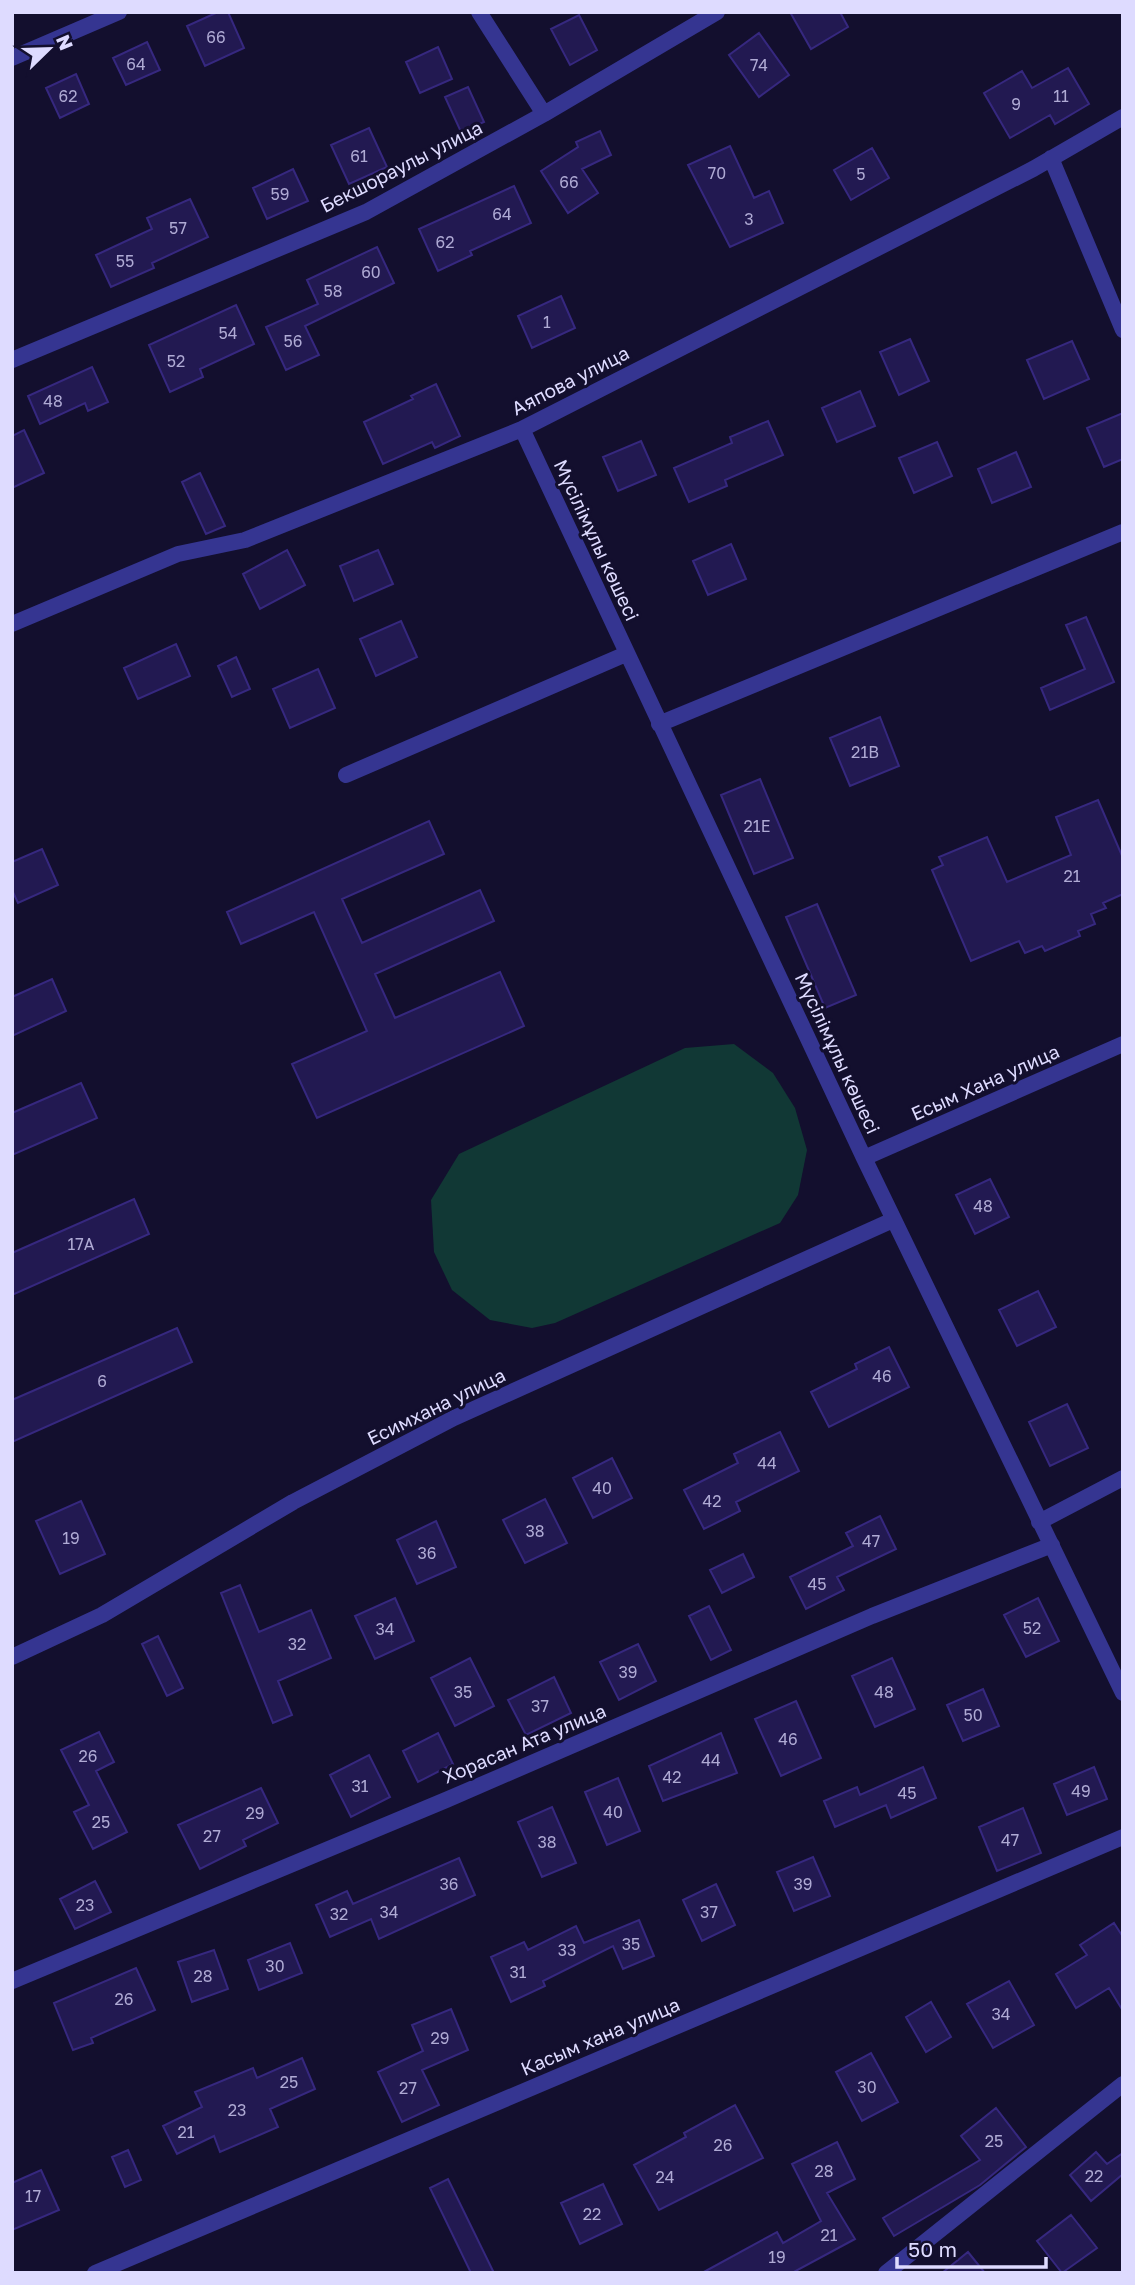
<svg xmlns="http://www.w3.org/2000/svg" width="1135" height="2285" font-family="'Golos Text',sans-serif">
	<rect width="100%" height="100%" fill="#130f2e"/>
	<path fill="#113835" d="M734,1044L773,1073L795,1108L807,1150L798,1195L780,1223L555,1323L532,1328L490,1320L452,1290L434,1252L431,1200L459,1154L685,1048Z"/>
	<path fill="#221951" stroke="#36287f" stroke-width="2" d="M218,12H228L244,48L205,66L187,26Z
		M790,12H840L848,27L811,49Z
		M579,15L597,50L570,65L551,29Z
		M759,33L789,75L759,97L729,55Z
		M147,42L160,70L126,85L113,58Z
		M438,47L452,79L420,93L406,62Z
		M1068,68L1089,104L1055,124L1050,115L1010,138L984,93L1022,71L1032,88Z
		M76,74L89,104L60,118L46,88Z
		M468,87L484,122L461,132L445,97Z
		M369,128L387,167L349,184L331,145Z
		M600,131L611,155L582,169L598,193L568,213L541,171L578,147L576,142Z
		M730,146L754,198L769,191L783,223L730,247L688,165Z
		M872,148L889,178L851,200L834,170Z
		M293,169L308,201L267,219L253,188Z
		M514,186L531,223L470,251L472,255L438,271L419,229Z
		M190,199L208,237L152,263L154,268L111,287L96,255L152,229L147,218Z
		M377,247L394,283L305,326L319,355L286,370L266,327L318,304L307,280Z
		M561,296L575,328L532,348L518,316Z
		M236,305L254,344L200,369L203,377L170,392L149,345Z
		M910,339L929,381L899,395L880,352Z
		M1072,341L1089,379L1044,399L1027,360Z
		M92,367L108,402L88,411L85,403L40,424L28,396Z
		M436,384L460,436L435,448L432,442L383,464L364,422L413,399L411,396Z
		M860,391L875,426L837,442L822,408Z
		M1123,413V459L1104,467L1087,428Z
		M768,421L783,455L725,480L727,486L689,502L674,468L732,443L730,437Z
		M24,430L44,473L12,488V436Z
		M641,441L656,475L618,491L603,457Z
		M937,442L952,476L914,493L899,458Z
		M1016,452L1031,487L992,503L978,469Z
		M200,473L225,526L206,534L182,482Z
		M731,544L746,579L708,595L693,561Z
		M287,550L305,585L260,609L243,574Z
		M378,550L393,584L354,601L340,566Z
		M1086,617L1114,682L1050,710L1041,688L1085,669L1066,625Z
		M401,621L417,657L376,676L360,639Z
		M176,644L190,676L138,699L124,668Z
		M236,657L250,689L232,697L218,666Z
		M318,669L335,708L290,728L273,689Z
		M880,717L899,766L850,786L830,738Z
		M760,779L793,858L754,874L721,795Z
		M1098,800L1123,858V894L1103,903L1106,908L1091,914L1095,924L1078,931L1080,936L1045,951L1042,946L1025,953L1019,941L971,961L932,870L943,865L939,857L987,837L1007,882L1071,855L1056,817Z
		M429,821L444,854L342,899L362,943L480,890L494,921L375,974L395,1018L500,972L524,1026L317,1118L292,1064L367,1031L314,912L241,944L227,912Z
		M42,849L58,885L18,903L12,890V862Z
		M817,904L856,995L825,1008L786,917Z
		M52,979L66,1011L12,1036V997Z
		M81,1083L97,1118L12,1155V1113Z
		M990,1179L1009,1217L975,1234L956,1195Z
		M134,1199L149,1234L12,1295V1253Z
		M1038,1291L1056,1327L1017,1346L999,1310Z
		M177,1328L192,1362L12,1442V1400Z
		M889,1347L909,1387L829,1427L811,1392L857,1369L855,1364Z
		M1067,1404L1088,1448L1050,1466L1029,1422Z
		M780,1432L799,1471L736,1502L740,1511L704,1529L684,1490L738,1463L734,1454Z
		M612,1458L632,1498L593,1518L573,1478Z
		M545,1499L567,1543L525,1563L503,1520Z
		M81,1501L105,1554L60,1574L36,1521Z
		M880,1516L896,1549L837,1577L844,1590L806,1609L790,1577L853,1546L846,1533Z
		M436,1521L456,1567L417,1584L397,1540Z
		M743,1554L754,1577L722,1593L710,1570Z
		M240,1585L259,1632L311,1610L331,1658L278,1681L292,1715L273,1723L221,1593Z
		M395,1598L414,1641L375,1659L355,1616Z
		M1038,1598L1059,1641L1026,1657L1004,1615Z
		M709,1606L731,1650L711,1660L689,1616Z
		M158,1636L183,1688L167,1696L142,1644Z
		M638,1644L656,1681L619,1700L600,1662Z
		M470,1658L494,1706L455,1726L431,1678Z
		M892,1658L915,1709L875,1727L852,1676Z
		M554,1677L571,1713L526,1735L508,1700Z
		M983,1689L999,1726L963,1741L947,1705Z
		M796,1701L821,1758L781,1776L755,1719Z
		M99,1732L114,1762L96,1771L127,1832L93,1849L74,1812L89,1805L61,1750Z
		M438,1733L453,1764L418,1782L403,1751Z
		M721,1733L737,1773L663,1801L649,1766Z
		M369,1755L390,1797L351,1817L330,1775Z
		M923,1767L936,1798L891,1818L886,1805L835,1827L824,1801L857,1787L860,1795Z
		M1094,1767L1107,1799L1067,1815L1054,1784Z
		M618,1778L640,1831L607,1845L585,1792Z
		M261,1788L278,1823L243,1840L246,1846L200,1869L178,1825Z
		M552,1807L576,1863L542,1877L518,1822Z
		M1023,1808L1041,1853L997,1871L979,1827Z
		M813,1857L830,1896L794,1911L777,1872Z
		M459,1858L475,1895L379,1939L371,1919L330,1937L316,1905L347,1891L353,1904Z
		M95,1881L111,1912L75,1929L60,1899Z
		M716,1884L735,1925L702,1941L683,1900Z
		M639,1920L654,1956L623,1969L613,1946L543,1981L545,1986L511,2002L491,1957L524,1942L528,1950L576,1926L584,1943Z
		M1114,1923L1123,1937V2011L1109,1988L1076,2008L1056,1974L1087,1955L1080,1945Z
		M290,1943L302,1973L259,1990L248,1960Z
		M214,1950L228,1989L192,2002L178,1962Z
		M136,1968L155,2010L91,2038L93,2043L73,2050L54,2003Z
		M1009,1981L1034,2025L993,2048L967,2004Z
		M931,2002L951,2037L926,2052L906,2017Z
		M451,2009L468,2050L422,2070L439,2105L402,2122L378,2072L423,2051L412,2025Z
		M871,2053L898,2102L862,2121L836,2072Z
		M302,2058L315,2089L270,2109L278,2127L220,2152L214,2136L177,2154L163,2126L202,2107L195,2092L253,2068L257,2078Z
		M735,2105L763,2158L659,2210L634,2165L686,2137L684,2133Z
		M996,2108L1026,2147L980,2185L894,2236L883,2218L980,2160L961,2136Z
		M837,2142L855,2179L827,2193L855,2239L792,2273H702L777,2232L783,2243L821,2221L792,2164Z
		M128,2150L141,2180L125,2187L112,2157Z
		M1096,2152L1107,2164L1123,2153V2174L1091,2201L1070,2175Z
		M41,2170L59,2210L12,2230V2183Z
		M448,2179L494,2273H471L430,2188Z
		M603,2184L622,2224L580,2244L561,2203Z
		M1071,2215L1097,2248L1062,2273L1037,2241Z
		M968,2252L985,2273H942Z"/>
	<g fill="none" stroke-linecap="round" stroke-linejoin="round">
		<path stroke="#353591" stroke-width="16" d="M479,12L544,114
			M12,58L119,12
			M1051,158L1123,330
			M12,360L366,212L544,114L717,12
			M522,429L864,1158L1123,1693
			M12,624L178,554L245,540L522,429L1033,169L1123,117
			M659,724L1123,532
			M346,775L626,654
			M864,1158L1123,1044
			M1039,1522L1123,1478
			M12,1657L102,1615L293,1502L454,1418L893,1220
			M12,1981L446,1800L872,1616L1052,1545
			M95,2273L1123,1837
			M886,2273L1123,2084"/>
	</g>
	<g text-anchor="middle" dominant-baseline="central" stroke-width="6" stroke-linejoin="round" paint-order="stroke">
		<g font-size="16" fill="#afaad4">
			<text x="216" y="37">66</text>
			<text x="136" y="64">64</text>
			<text x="759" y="65">74</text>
			<text x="68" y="96">62</text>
			<text x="1061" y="96">11</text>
			<text x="1016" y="104">9</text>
			<text x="359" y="156">61</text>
			<text x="717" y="173">70</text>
			<text x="861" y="174">5</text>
			<text x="569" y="182">66</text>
			<text x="280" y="194">59</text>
			<text x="502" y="214">64</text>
			<text x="749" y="219">3</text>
			<text x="178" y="228">57</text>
			<text x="445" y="242">62</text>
			<text x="125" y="261">55</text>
			<text x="371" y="272">60</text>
			<text x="333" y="291">58</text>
			<text x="547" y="322">1</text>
			<text x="228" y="333">54</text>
			<text x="293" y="341">56</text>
			<text x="176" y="361">52</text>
			<text x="53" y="401">48</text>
			<text x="865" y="752">21В</text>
			<text x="757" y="826">21Е</text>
			<text x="1072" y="876">21</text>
			<text x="983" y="1206">48</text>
			<text x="81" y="1244">17А</text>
			<text x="882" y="1376">46</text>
			<text x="102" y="1381">6</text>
			<text x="767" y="1463">44</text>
			<text x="602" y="1488">40</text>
			<text x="712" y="1501">42</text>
			<text x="535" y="1531">38</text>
			<text x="71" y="1538">19</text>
			<text x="871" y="1541">47</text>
			<text x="427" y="1553">36</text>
			<text x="817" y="1584">45</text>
			<text x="1032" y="1628">52</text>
			<text x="385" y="1629">34</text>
			<text x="297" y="1644">32</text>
			<text x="628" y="1672">39</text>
			<text x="463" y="1692">35</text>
			<text x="884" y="1692">48</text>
			<text x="540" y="1706">37</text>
			<text x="973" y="1715">50</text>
			<text x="788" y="1739">46</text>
			<text x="88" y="1756">26</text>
			<text x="711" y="1760">44</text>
			<text x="672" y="1777">42</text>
			<text x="360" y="1786">31</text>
			<text x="1081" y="1791">49</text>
			<text x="907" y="1793">45</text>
			<text x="613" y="1812">40</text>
			<text x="255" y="1813">29</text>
			<text x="101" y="1822">25</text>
			<text x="212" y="1836">27</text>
			<text x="1010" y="1840">47</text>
			<text x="547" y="1842">38</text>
			<text x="449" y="1884">36</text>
			<text x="803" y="1884">39</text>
			<text x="85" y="1905">23</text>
			<text x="389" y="1912">34</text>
			<text x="709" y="1912">37</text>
			<text x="339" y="1914">32</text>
			<text x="631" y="1944">35</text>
			<text x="567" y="1950">33</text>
			<text x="275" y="1966">30</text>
			<text x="518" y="1972">31</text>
			<text x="203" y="1976">28</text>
			<text x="124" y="1999">26</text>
			<text x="1001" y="2014">34</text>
			<text x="440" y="2038">29</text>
			<text x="289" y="2082">25</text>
			<text x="867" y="2087">30</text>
			<text x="408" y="2088">27</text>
			<text x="237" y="2110">23</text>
			<text x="186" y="2132">21</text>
			<text x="994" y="2141">25</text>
			<text x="723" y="2145">26</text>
			<text x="824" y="2171">28</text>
			<text x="1094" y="2176">22</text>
			<text x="665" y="2177">24</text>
			<text x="33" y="2196">17</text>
			<text x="592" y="2214">22</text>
			<text x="829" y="2235">21</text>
			<text x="777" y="2257">19</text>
		</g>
		<g font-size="19" fill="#dedbff" stroke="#130f2e">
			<text transform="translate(401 166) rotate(-27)">Бекшораулы улица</text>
			<text transform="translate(570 380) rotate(-27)">Аяпова улица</text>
			<text transform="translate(597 540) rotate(65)">Мүсілімұлы көшесі</text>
			<text transform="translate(838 1053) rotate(65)">Мүсілімұлы көшесі</text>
			<text transform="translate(985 1082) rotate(-24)">Есым Хана улица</text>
			<text transform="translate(436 1406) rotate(-26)">Есимхана улица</text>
			<text transform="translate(524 1743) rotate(-23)">Хорасан Ата улица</text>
			<text transform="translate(600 2036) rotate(-23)">Касым хана улица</text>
		</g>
	</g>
	<rect width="1135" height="2285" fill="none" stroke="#dedbff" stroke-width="28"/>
	<g transform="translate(49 49) rotate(67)" stroke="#130f2e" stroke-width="5" paint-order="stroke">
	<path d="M0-5L12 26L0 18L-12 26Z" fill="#dedbff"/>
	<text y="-10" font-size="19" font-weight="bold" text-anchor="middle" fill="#dedbff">N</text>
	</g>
	<path d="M897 2257v10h149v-10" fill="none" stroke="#dedbff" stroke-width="3.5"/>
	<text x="908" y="2257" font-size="21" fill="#dedbff" stroke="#130f2e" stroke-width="5" paint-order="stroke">50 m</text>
</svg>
